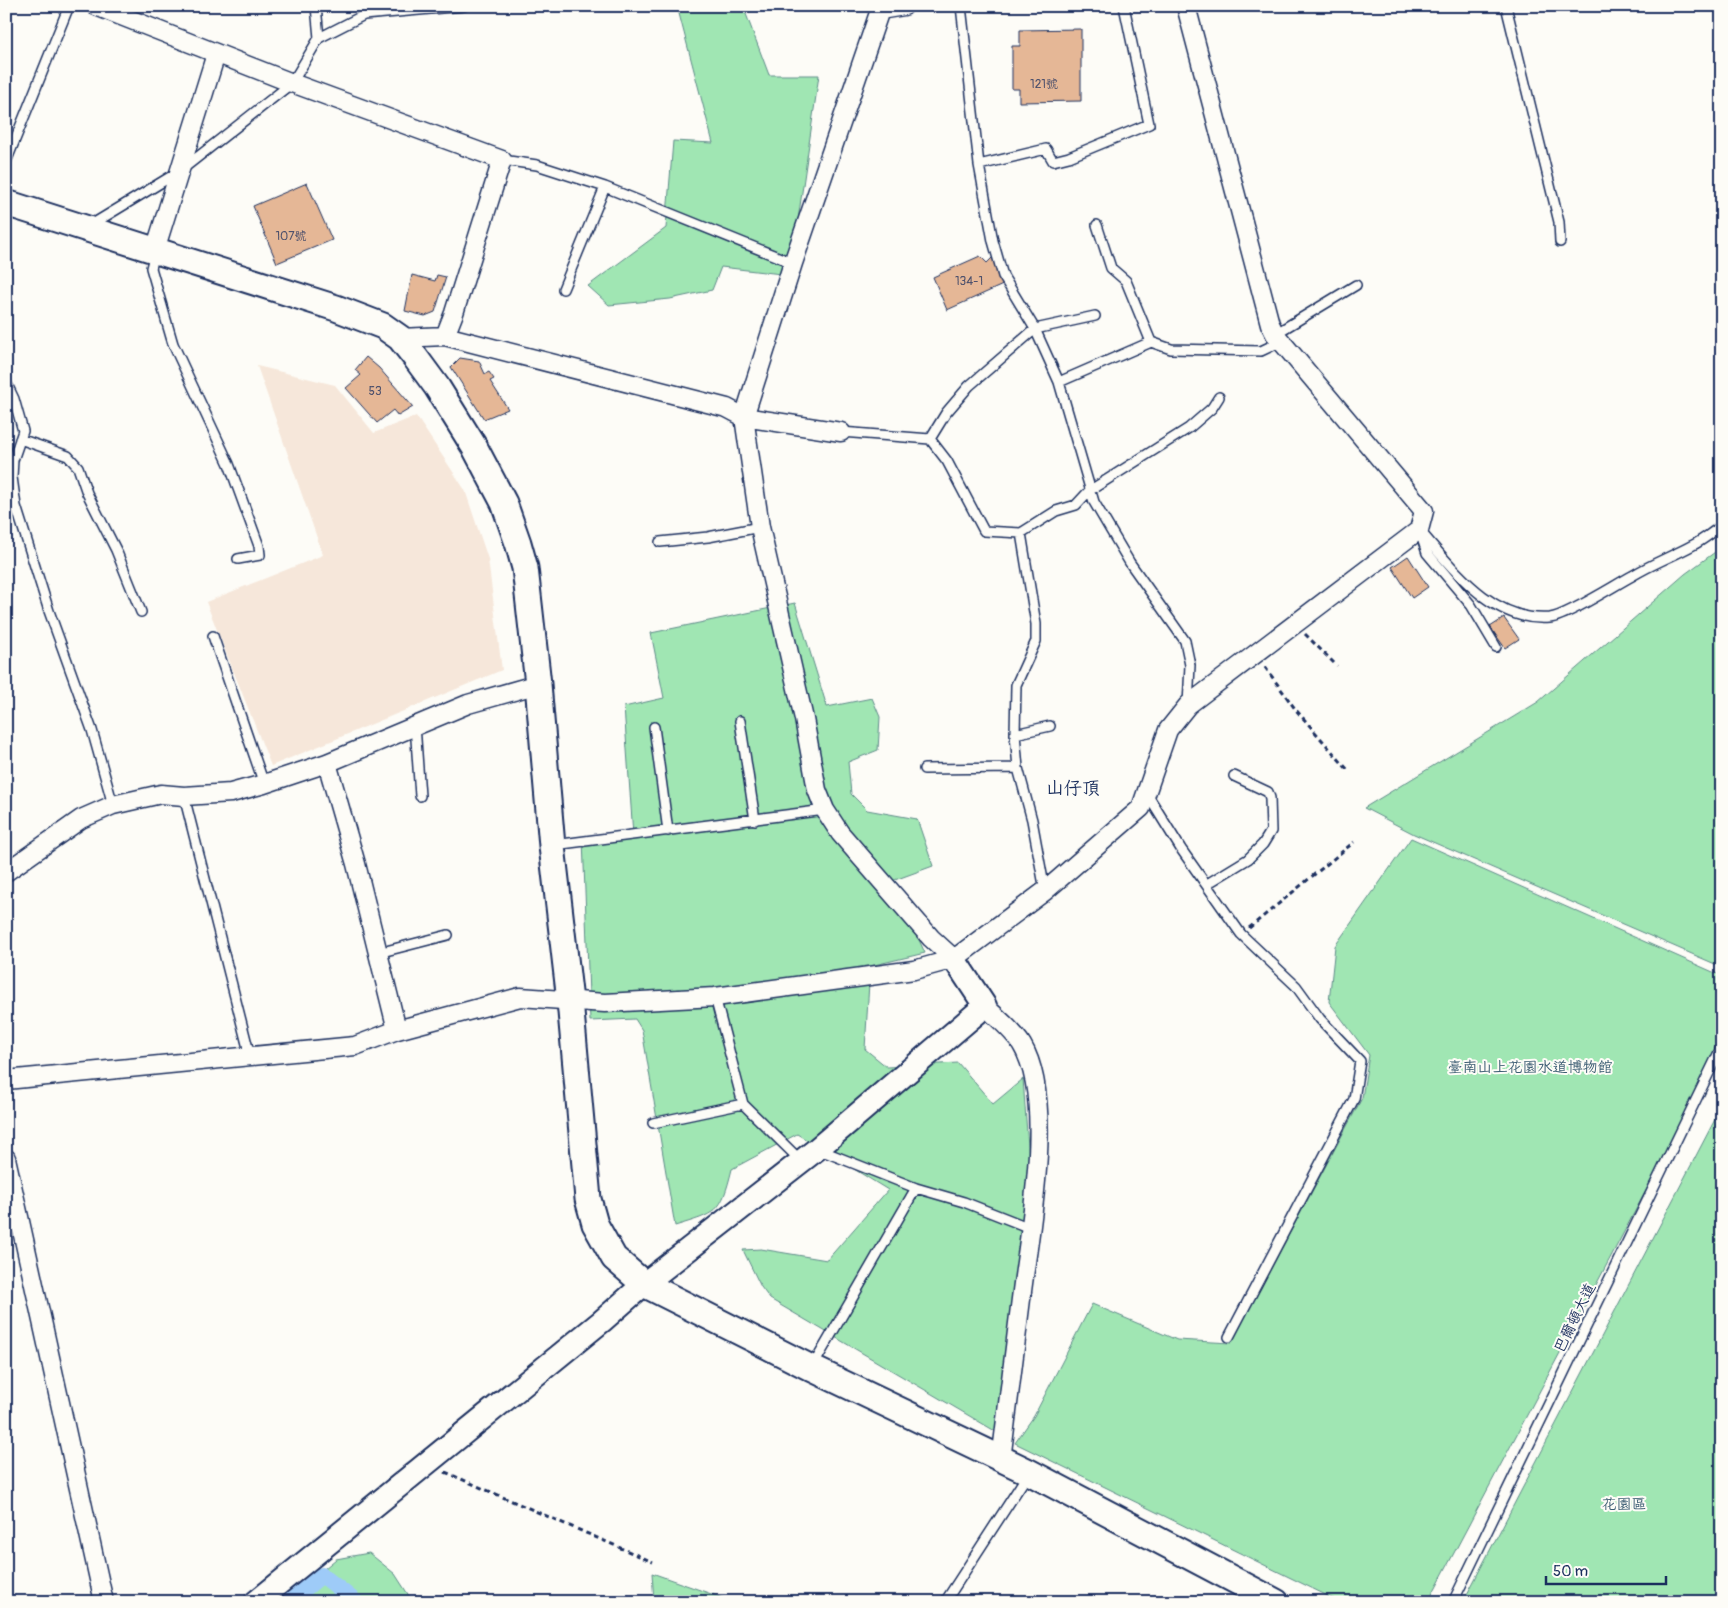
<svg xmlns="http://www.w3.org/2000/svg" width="1728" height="1608" font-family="Pangolin,'LXGW WenKai TC',sans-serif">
	<rect width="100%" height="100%" fill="#fdfcf7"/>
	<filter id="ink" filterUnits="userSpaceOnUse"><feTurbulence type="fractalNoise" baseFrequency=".02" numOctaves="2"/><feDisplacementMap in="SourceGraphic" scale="10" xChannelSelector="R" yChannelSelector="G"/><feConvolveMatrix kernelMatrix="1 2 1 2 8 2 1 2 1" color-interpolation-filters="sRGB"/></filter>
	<g filter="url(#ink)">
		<path fill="#f6e7da" d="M257,366L335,385L374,433L416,416L465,490L488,559L502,670L271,766L206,602L323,555Z"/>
		<path fill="#a0e6b3" stroke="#5e8a88" d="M677,6H743L769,75H819L790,275L721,267L712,290L670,299L609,305L588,286L666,228L673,141L713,143Z
			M1722,547V967L1414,834L1364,808L1538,702L1685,574Z
			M795,603L827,707L872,698L880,717L878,750L848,762L851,794L867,810L917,819L933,866L892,881L925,953L870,966L865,1049L887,1067L958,1063L993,1104L1023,1079L1029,1160L1005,1408L995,1431L770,1299L761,1287L743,1250L761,1249L827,1260L888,1190L797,1134L732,1169C721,1214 717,1213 675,1226L642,1030L635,1019L590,1021L583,839L633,835L624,707L664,698L651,633Z
			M1411,838L1722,976V1047L1428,1602H1340L1015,1443L1034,1416L1092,1304L1177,1340L1231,1343L1362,1098L1369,1055L1329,1002L1335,946Z
			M1722,1106V1602H1463Z
			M369,1553L395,1574L413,1602H284L336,1559Z
			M652,1573L734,1602H654Z"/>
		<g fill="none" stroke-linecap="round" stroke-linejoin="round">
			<path stroke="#9ecbf8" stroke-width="16" d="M289,1602L322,1575L356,1602"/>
		</g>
		<path fill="#e5b796" stroke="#1b2f5e" d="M1081,29V101L1019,102V89H1012V46H1020V30Z
			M307,183L332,240L277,263L253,206Z
			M980,256L987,263L993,257L1005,284L947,310L933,277Z
			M412,275L435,281L437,275L446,277L435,312L425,316L405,311Z
			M366,357L379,368L413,407L398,416L393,410L377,423L346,388L361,375L355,370Z
			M460,358L479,361L485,374L489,372L494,379L490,381L508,409L484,419L451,367Z
			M1408,556L1428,587L1412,598L1392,567Z
			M1504,618L1519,639L1505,648L1490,627Z"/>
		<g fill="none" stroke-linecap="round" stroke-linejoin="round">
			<g stroke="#1b2f5e" stroke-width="12">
				<path id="service" d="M316,6L319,38
					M961,6L979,165L993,241L1003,276L1035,329L1059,382L1094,502L1130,563L1185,641L1190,665L1188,705
					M1506,6L1559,222L1560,242
					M502,160L537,165L605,187L793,263
					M6,162L69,6
					M979,165L1046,149L1053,161L1069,157L1149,124L1124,6
					M91,225L180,171L292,83L319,38L364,15L464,6
					M1097,225L1111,268L1126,281L1151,342L1171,349L1261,351L1282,341
					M155,253L151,268L173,344L229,464L259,546L260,555L238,559
					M563,289L605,187
					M1275,334L1356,285
					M6,382L14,399L23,431L13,460L12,477L16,506L49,611L92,730L113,805
					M1059,382L1151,342
					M841,432L930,439L947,461L984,531L1021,533L1056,511L1076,505L1089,491L1189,428L1212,408L1219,397
					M20,439L68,456L78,467L87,493L116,550L141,612
					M930,439L946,413L969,386L1035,329L1095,316
					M1419,530C1453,568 1492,623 1550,618C1567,616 1615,585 1632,576C1651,564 1673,556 1693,545C1703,540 1712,532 1722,526
					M1021,533L1036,624V641L1016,685L1015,734L1018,768L1032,820L1045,891
					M1421,535L1427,553L1471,605L1496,647
					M660,542L708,537L760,527
					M213,636L264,784
					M740,721L755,820
					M415,725L420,796
					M654,727L668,831
					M1015,734L1050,726
					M924,769L1018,768
					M1147,794L1181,849L1241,934L1296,986L1320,1019L1360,1061L1354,1099L1229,1337
					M184,796L250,1056
					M554,845L825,810
					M1207,884L1248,859L1263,844L1271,831L1270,798L1268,792L1234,776
					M378,953L448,935
					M715,997L743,1104L801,1161
					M653,1123L743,1104
					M820,1150L916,1188L964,1202L1030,1228
					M813,1366L916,1188
					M945,1602L1028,1474
					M1453,1602L1722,1046"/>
			</g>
			<g stroke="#1b2f5e" stroke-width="21">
				<path id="minor" d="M96,6L292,83L502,160L454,313L445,336
					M155,250L216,54
					M400,338L445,336L727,408L744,417L760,527L804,719L817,790L825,810L840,833L931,938L954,959
					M841,432L744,417L793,263L880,10L904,6
					M327,763L356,864L397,1030
					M6,872L81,819L113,805L161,794L184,796L231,793L264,784L327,763L468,704L538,684
					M985,1006C997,1018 1014,1031 1022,1045C1055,1100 1030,1228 1022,1291C1015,1347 1008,1404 1001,1460
					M6,1080L355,1046L397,1030L520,997L605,1003L715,997L914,970L954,959L1045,891L1141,808L1168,730L1188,705L1419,530L1424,511L1275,334L1270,324L1186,6
					M6,1158L104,1602"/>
			</g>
			<g stroke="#1b2f5e" stroke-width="26">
				<path id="tertiary" d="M256,1602L602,1321L644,1284L817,1149L985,1006L954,959"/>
			</g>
			<g stroke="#1b2f5e" stroke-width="29">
				<path id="secondary" d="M6,203L336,308L383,326L400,338L415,357L437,387L475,448L504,503L518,543L525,568L538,684L552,846L570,1001L588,1199L595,1224L614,1258L644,1284L811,1368L1029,1472L1276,1602"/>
			</g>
			<path stroke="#1b2f5e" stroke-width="3" stroke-dasharray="5 4" stroke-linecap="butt" d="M1305,634L1337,666
				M1265,667L1296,710L1348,770
				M1249,928L1354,842
				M445,1472L653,1562"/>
			<use href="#service" stroke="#fdfcf7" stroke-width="9"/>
			<use href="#minor" stroke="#fdfcf7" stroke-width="18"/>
			<use href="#tertiary" stroke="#fdfcf7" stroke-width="22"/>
			<use href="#secondary" stroke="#fdfcf7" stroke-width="25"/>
		</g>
	</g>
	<g text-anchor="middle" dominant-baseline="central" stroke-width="4" stroke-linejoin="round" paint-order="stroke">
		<g font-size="12" fill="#4e516c">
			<text x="1044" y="84">121號</text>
			<text x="291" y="236">107號</text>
			<text x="969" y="281">134-1</text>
			<text x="375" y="391">53</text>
		</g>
		<g font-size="15" fill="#3c5d73" stroke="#fdfcf7">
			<text x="1530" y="1067">臺南山上花園水道博物館</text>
			<text x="1624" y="1504">花園區</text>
		</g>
		<g font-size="15" fill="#1b2f5e" stroke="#fdfcf7">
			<text transform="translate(1575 1318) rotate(-64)">巴爾頓大道</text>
		</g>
		<g font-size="18" fill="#1b2f5e" stroke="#fdfcf7">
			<text x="1073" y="788">山仔頂</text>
		</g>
	</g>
	<rect width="1728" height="1608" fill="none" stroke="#fdfcf7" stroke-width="25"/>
	<rect x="12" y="12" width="1703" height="1583" fill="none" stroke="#1b2f5e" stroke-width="2" filter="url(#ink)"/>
	<path d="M1546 1576v8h120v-8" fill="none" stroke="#1b2f5e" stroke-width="2.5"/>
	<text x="1553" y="1576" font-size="15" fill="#1b2f5e" stroke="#fdfcf7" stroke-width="4" paint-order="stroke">50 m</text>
</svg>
